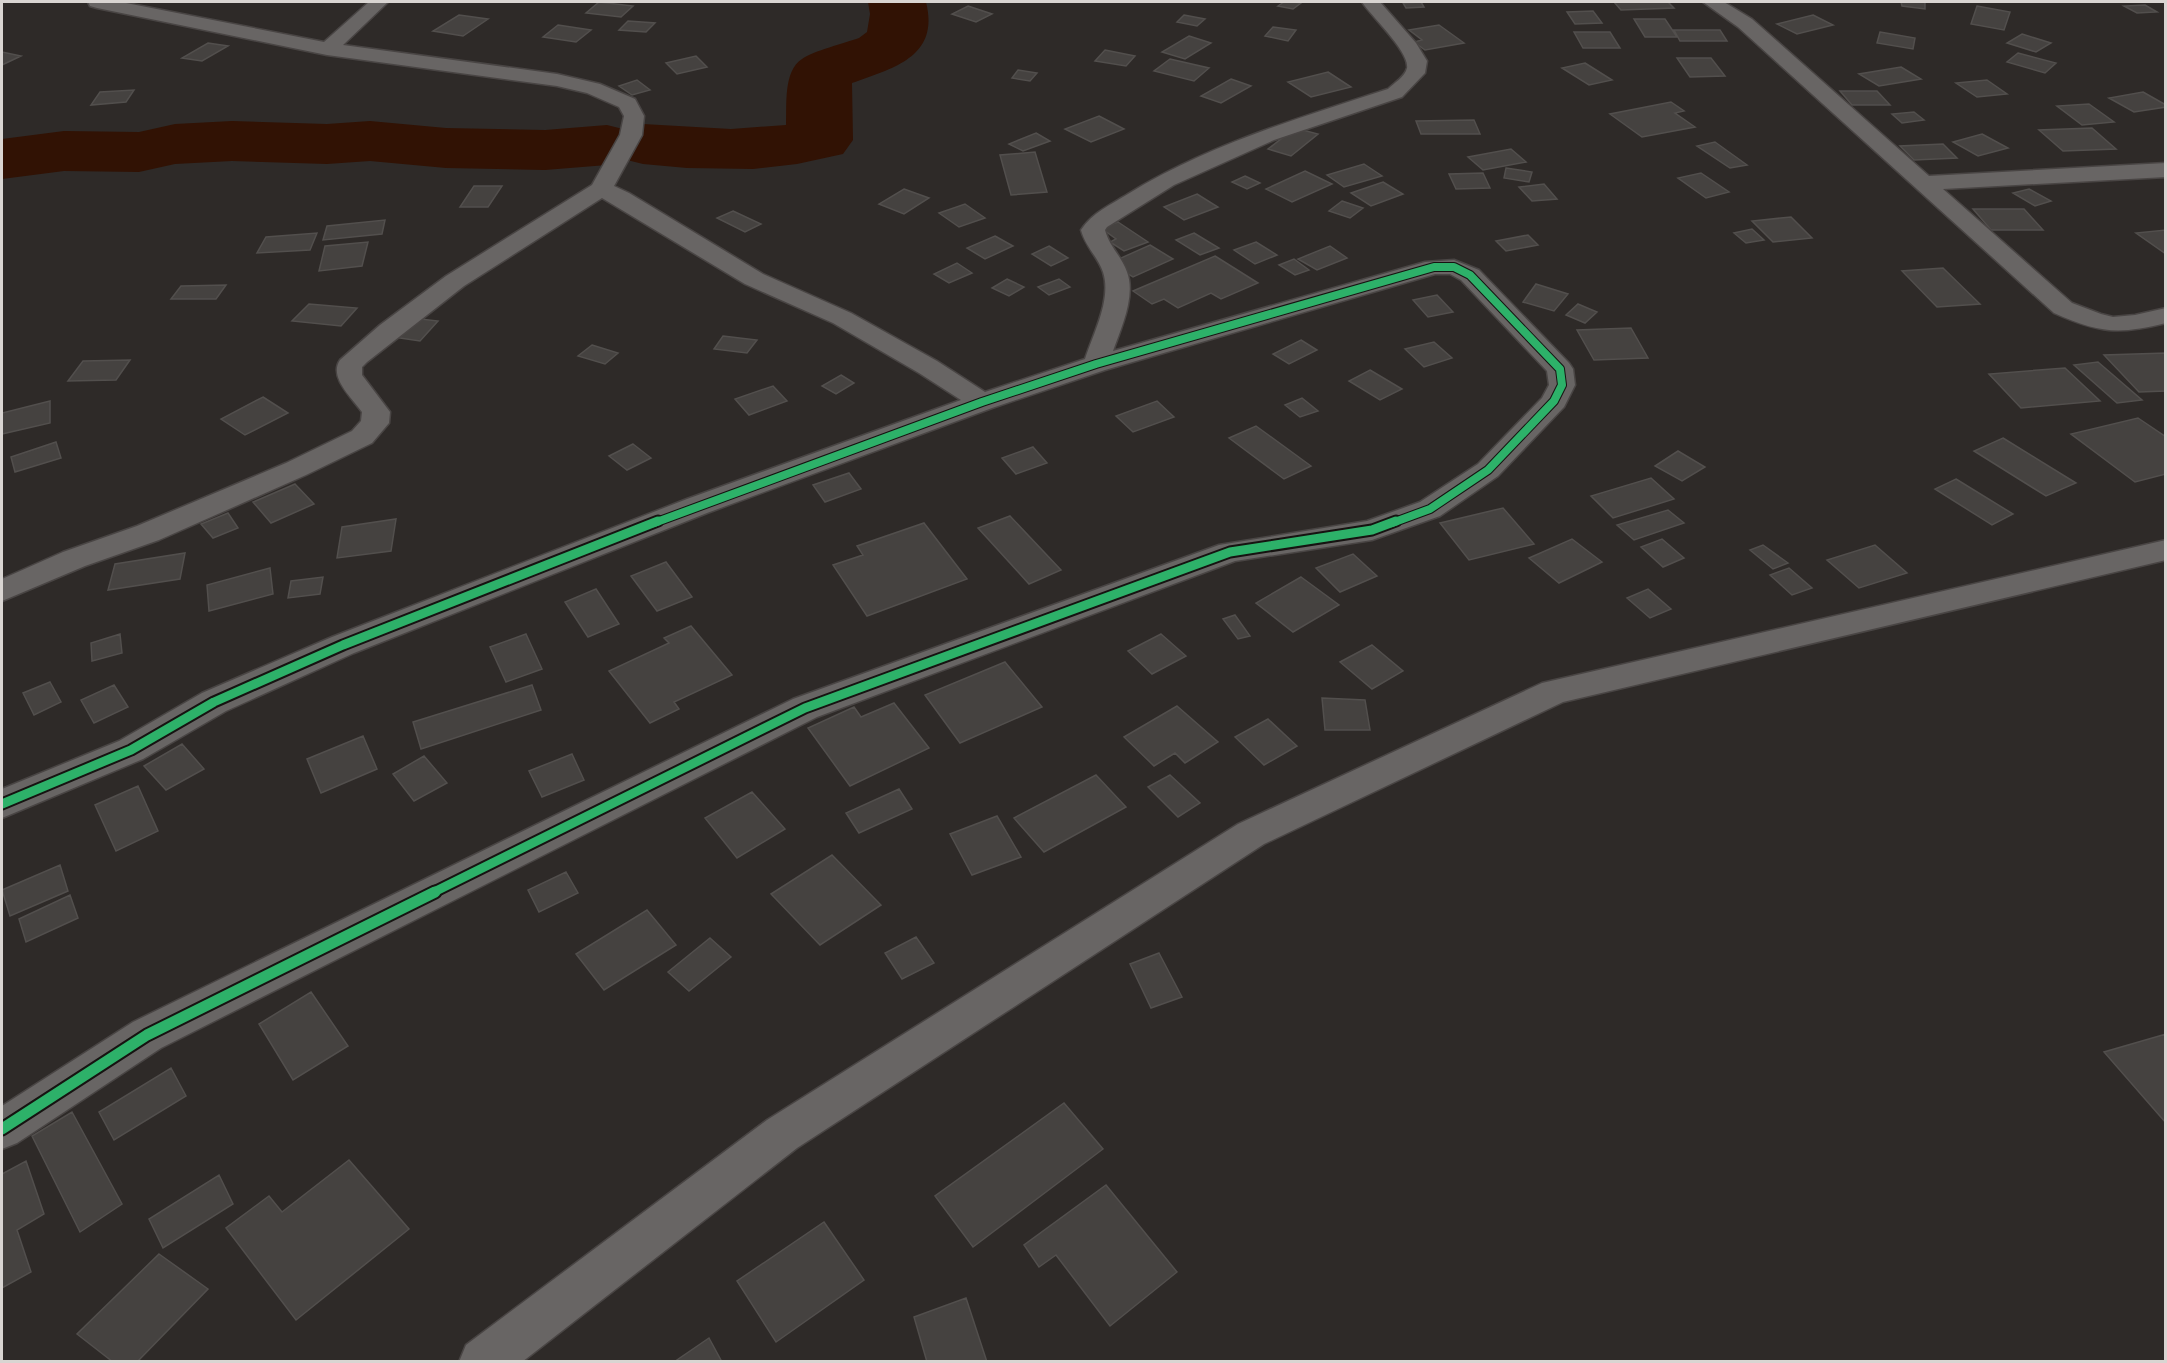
<svg xmlns="http://www.w3.org/2000/svg" width="2167" height="1363" font-family="Overpass,sans-serif">
	<rect width="100%" height="100%" fill="#2e2a28"/>
	<g fill="none" stroke-linecap="round" stroke-linejoin="round">
		<path fill="#311204" fill-rule="evenodd" d="M868,2H926C940,57 893,68 852,83L853,140L843,154L797,164L753,169L687,168L643,164L627,160L607,165L545,170L446,168L370,161L327,164L232,161L175,164L139,172L64,171L2,179V139L64,131L139,132L175,124L232,121L327,124L370,121L446,128L545,130L607,125L623,129L643,124L731,129L786,125C787,106 783,71 802,59C813,51 845,43 859,38L867,32L870,14Z"/>
	</g>
	<path fill="#454240" stroke="#524f4d" stroke-width="1.5" d="M599,2L633,6L621,17L586,13Z
		M1284,2H1293L1301,3L1293,9L1278,6Z
		M1421,2L1424,7L1406,8L1403,3Z
		M1614,2H1668L1674,8L1621,10Z
		M1901,2H1925V9L1902,6Z
		M2145,5L2157,12L2137,13L2124,6Z
		M968,6L992,14L976,22L952,14Z
		M1977,6L2010,12L2004,30L1971,24Z
		M1593,11L1602,23L1575,24L1567,12Z
		M459,15L488,19L463,36L433,31Z
		M1184,15L1205,19L1197,26L1177,22Z
		M1813,15L1833,25L1797,34L1777,24Z
		M1634,19H1665L1677,37H1645Z
		M628,21L655,23L646,32L619,30Z
		M558,25L591,30L576,42L543,37Z
		M1439,25L1464,43L1425,50L1414,42L1422,40L1409,30Z
		M1273,27L1296,30L1288,41L1265,36Z
		M1674,30H1720L1727,41H1680Z
		M1574,32H1610L1620,48H1583Z
		M1880,32L1915,38L1913,49L1877,43Z
		M2022,34L2051,43L2036,52L2007,43Z
		M1189,36L1211,43L1185,59L1162,52Z
		M208,43L228,46L202,61L182,58Z
		M1105,50L1135,56L1126,66L1095,61Z
		M2,52L21,56L2,65Z
		M2018,53L2056,63L2045,73L2007,62Z
		M696,56L707,67L677,74L666,63Z
		M1677,58H1711L1725,76L1690,77Z
		M1170,59L1209,68L1194,81L1154,71Z
		M1585,63L1612,80L1589,85L1562,68Z
		M1901,67L1921,79L1879,86L1859,74Z
		M1018,70L1037,73L1030,81L1012,78Z
		M1328,72L1351,87L1311,97L1288,82Z
		M1231,79L1251,86L1221,103L1201,96Z
		M637,80L650,90L632,95L619,86Z
		M1987,80L2007,94L1977,97L1956,83Z
		M134,90L126,102L91,105L100,92Z
		M1840,91H1877L1890,105H1852Z
		M2143,92L2166,105V107L2134,112L2109,98Z
		M1671,102L1684,111L1675,113L1695,127L1642,137L1610,114Z
		M2089,104L2114,122L2082,125L2057,106Z
		M1914,112L1924,120L1902,123L1892,114Z
		M1099,116L1124,129L1091,142L1065,129Z
		M1474,120L1480,134H1421L1416,121Z
		M1295,128L1318,134L1291,156L1268,149Z
		M2092,128L2116,149L2063,151L2039,130Z
		M1036,133L1050,141L1023,151L1009,144Z
		M1982,134L2008,148L1978,156L1953,142Z
		M1715,142L1747,165L1730,168L1697,146Z
		M1943,144L1957,158L1914,160L1900,146Z
		M1511,149L1526,162L1483,170L1468,157Z
		M1035,152L1047,192L1011,195L1000,155Z
		M1364,164L1382,176L1344,187L1327,175Z
		M1506,168L1532,172L1529,182L1504,178Z
		M1305,171L1332,184L1292,202L1266,189Z
		M1483,173L1490,188L1456,189L1449,174Z
		M1701,173L1729,192L1706,198L1678,178Z
		M1245,176L1260,183L1247,189L1232,182Z
		M1383,182L1403,194L1371,206L1351,193Z
		M1544,184L1557,199L1532,201L1519,187Z
		M474,186H502L488,207H460Z
		M904,189L929,198L904,214L879,204Z
		M2029,189L2051,201L2035,206L2013,193Z
		M1197,194L1218,207L1184,220L1164,207Z
		M1342,201L1363,208L1350,218L1329,211Z
		M965,204L985,218L959,227L939,213Z
		M1973,209H2024L2043,230H1991Z
		M733,211L761,224L745,232L717,218Z
		M1791,217L1812,238L1773,242L1752,221Z
		M385,220L382,234L323,240L327,226Z
		M1118,222L1148,242L1124,251L1110,242L1116,239L1101,228Z
		M1752,229L1764,240L1746,243L1734,233Z
		M2166,230V254L2136,233Z
		M317,233L310,250L257,253L266,237Z
		M1194,233L1219,248L1200,255L1176,240Z
		M1528,235L1538,245L1506,251L1496,241Z
		M995,236L1013,246L985,259L967,248Z
		M368,242L362,266L319,271L325,246Z
		M1256,242L1277,255L1255,264L1234,250Z
		M1150,245L1173,259L1133,277L1110,263Z
		M1049,246L1068,258L1051,266L1032,254Z
		M1330,246L1347,258L1317,270L1298,259Z
		M1215,256L1258,283L1221,299L1211,293L1178,308L1164,299L1152,304L1133,291Z
		M1294,259L1309,270L1295,275L1279,265Z
		M957,263L972,273L949,283L934,274Z
		M1943,268L1980,304L1937,307L1902,271Z
		M1007,279L1024,287L1009,296L992,288Z
		M1059,279L1070,287L1049,295L1038,287Z
		M1536,284L1568,294L1554,311L1523,302Z
		M226,285L216,299H171L181,286Z
		M1437,295L1453,312L1428,317L1413,300Z
		M309,304L357,308L341,326L292,321Z
		M1578,304L1597,312L1585,323L1566,315Z
		M412,318L438,321L420,341L393,337Z
		M1631,328L1648,358L1594,360L1577,330Z
		M723,336L757,340L747,353L714,349Z
		M1301,340L1317,350L1289,364L1273,354Z
		M1434,342L1452,358L1424,367L1405,349Z
		M592,345L618,353L605,364L578,356Z
		M2166,353V391L2139,392L2104,355Z
		M130,360L116,380L68,381L83,361Z
		M2098,362L2142,400L2117,403L2074,365Z
		M2065,368L2100,401L2021,408L1989,374Z
		M1370,370L1402,389L1380,400L1349,381Z
		M841,375L854,383L836,394L822,386Z
		M773,386L787,401L749,415L735,399Z
		M263,397L288,413L245,435L221,419Z
		M1302,398L1318,411L1300,417L1285,405Z
		M50,401V423L2,434V413Z
		M1157,401L1174,417L1133,432L1116,416Z
		M2138,418L2166,437V474L2135,482L2071,434Z
		M1256,426L1311,466L1284,479L1229,438Z
		M2003,438L2076,483L2046,496L1974,451Z
		M56,442L61,458L15,472L11,457Z
		M633,444L651,458L627,470L609,456Z
		M1033,447L1047,463L1016,474L1002,458Z
		M1678,451L1705,467L1682,481L1655,466Z
		M849,473L861,489L825,502L813,485Z
		M1651,478L1674,499L1613,518L1591,496Z
		M1956,479L2013,514L1992,525L1935,489Z
		M295,484L314,504L271,523L253,502Z
		M1503,508L1534,544L1469,560L1440,523Z
		M1668,510L1684,523L1634,540L1617,525Z
		M228,513L238,528L213,538L201,524Z
		M1010,516L1061,570L1029,584L978,528Z
		M396,519L391,551L337,558L342,527Z
		M924,523L967,579L867,616L833,565L863,555L857,546Z
		M1572,539L1602,562L1559,583L1529,558Z
		M1662,539L1684,558L1663,567L1641,547Z
		M1763,545L1788,563L1773,569L1750,550Z
		M1875,545L1907,573L1859,588L1827,560Z
		M185,553L180,579L108,590L115,564Z
		M1353,554L1377,576L1340,592L1316,568Z
		M666,562L692,597L657,611L631,576Z
		M270,568L273,594L209,611L207,585Z
		M1789,568L1812,588L1792,595L1770,575Z
		M323,577L320,594L288,598L291,581Z
		M1301,577L1339,605L1293,632L1256,603Z
		M596,589L619,624L588,637L565,602Z
		M1648,589L1671,609L1650,618L1627,598Z
		M1235,615L1250,636L1238,639L1223,619Z
		M691,626L732,675L674,702L679,709L650,723L609,671L669,643L664,638Z
		M120,634L122,653L92,661L91,643Z
		M526,634L542,669L506,682L490,647Z
		M1161,634L1186,656L1152,674L1128,651Z
		M1372,645L1403,671L1372,689L1340,662Z
		M1005,662L1042,707L960,743L925,695Z
		M50,682L61,702L34,715L23,693Z
		M114,685L128,707L94,723L81,700Z
		M532,685L541,710L421,749L413,722Z
		M1322,698L1365,700L1370,730H1325Z
		M894,703L929,748L850,786L808,728L854,707L861,717Z
		M1177,706L1218,742L1185,763L1175,753L1154,766L1124,737Z
		M1268,719L1297,746L1264,765L1235,737Z
		M363,736L377,769L321,793L307,759Z
		M182,744L204,769L166,790L144,766Z
		M572,754L584,780L542,797L529,771Z
		M424,756L447,783L414,801L393,774Z
		M1096,775L1126,807L1044,852L1014,818Z
		M1170,775L1200,803L1178,817L1148,787Z
		M138,786L158,831L116,851L95,805Z
		M899,789L912,809L859,833L846,813Z
		M752,792L785,829L737,858L705,818Z
		M997,816L1021,857L972,875L950,834Z
		M832,855L881,905L820,945L771,894Z
		M60,865L68,891L10,916L2,890Z
		M566,872L578,893L539,912L528,890Z
		M70,895L78,918L26,942L19,919Z
		M647,910L676,945L604,990L576,954Z
		M916,937L934,963L902,979L885,953Z
		M710,938L731,957L689,991L668,972Z
		M1159,953L1182,997L1151,1008L1130,964Z
		M311,992L348,1046L293,1080L259,1024Z
		M2166,1034V1123L2104,1052Z
		M171,1068L186,1096L114,1140L99,1112Z
		M1064,1103L1103,1149L973,1247L935,1196Z
		M72,1112L122,1204L80,1232L32,1136Z
		M349,1160L409,1229L296,1320L226,1228L269,1196L282,1212Z
		M26,1161L44,1214L17,1230L31,1272L2,1288V1174Z
		M219,1175L233,1204L163,1248L149,1219Z
		M1106,1185L1177,1272L1110,1326L1056,1255L1039,1267L1024,1245Z
		M824,1222L864,1280L776,1342L737,1281Z
		M159,1254L208,1289L137,1362H113L77,1334Z
		M966,1298L987,1362H927L914,1317Z
		M709,1338L722,1362H674Z"/>
	<g fill="none" stroke-linecap="round" stroke-linejoin="round">
		<g stroke="#494544" stroke-width="3">
			<path id="street" d="M88,2H121L324,42L369,2H388L343,45L557,74L600,84L635,99L644,116L642,135L614,186L629,193L763,274L851,313L937,361L985,392L1085,359C1093,334 1112,299 1103,272C1098,257 1085,246 1081,230C1092,213 1110,205 1128,194C1208,145 1299,118 1388,89C1394,83 1405,77 1407,68C1410,52 1371,16 1362,2H1380L1416,43L1427,61L1425,73L1402,97L1274,140L1174,185L1107,227L1105,230C1109,246 1122,257 1127,272C1136,296 1121,328 1113,351L1425,262L1454,260L1479,270L1569,363L1573,369L1575,385L1564,407L1498,476L1440,516L1372,540L1235,561L817,717L161,1048L17,1143L2,1149V1106L133,1022L793,699L1219,545L1367,521L1420,502L1478,464L1542,398L1549,385L1547,371L1461,280L1450,274H1435L1105,370L992,408L707,513L354,653L226,711L143,759L2,818V789L119,741L202,693L332,637L687,499L961,400L919,373L833,323L745,284L602,198L464,286L367,362L362,367V375L390,412L389,423L372,443L306,475L159,540L85,566L2,601V579L63,552L137,526L286,463L352,431L361,421L362,412C353,399 328,377 340,360L380,325L446,276L592,185L620,135L624,116L619,107L587,93L557,86L327,55L97,8L90,6Z
				M1703,2H1724L1752,19L1929,176L2166,163V177L1943,189L2072,303L2101,314L2113,317L2135,315L2166,308V323C2118,335 2099,333 2054,313L1738,27Z
				M2166,540V560L1563,702L1264,844L797,1148L522,1362H459L466,1345L767,1120L1238,824L1542,683Z"/>
		</g>
		<use href="#street" fill="#686564" fill-rule="evenodd"/>
		<g stroke="#161311" stroke-width="10">
			<path id="cycleway-far2" d="M654,523L982,402L1096,364L1434,267H1454L1470,275L1560,369L1562,385L1554,401L1488,470L1430,509L1392,523"/>
		</g>
		<g stroke="#161311" stroke-width="13">
			<path id="cycleway-far1" d="M2,804L131,750L214,702L343,645L658,521
				M432,893L805,708L1230,552L1372,530L1396,521"/>
		</g>
		<g stroke="#161311" stroke-width="15">
			<path id="cycleway" d="M2,1129L147,1035L435,892"/>
		</g>
		<use href="#cycleway-far2" stroke="#2db169" stroke-width="8"/>
		<use href="#cycleway-far1" stroke="#2db169" stroke-width="9"/>
		<use href="#cycleway" stroke="#2db169" stroke-width="11"/>
	</g>
	<rect width="2167" height="1363" fill="none" stroke="#d9d5d2" stroke-width="6"/>
</svg>
